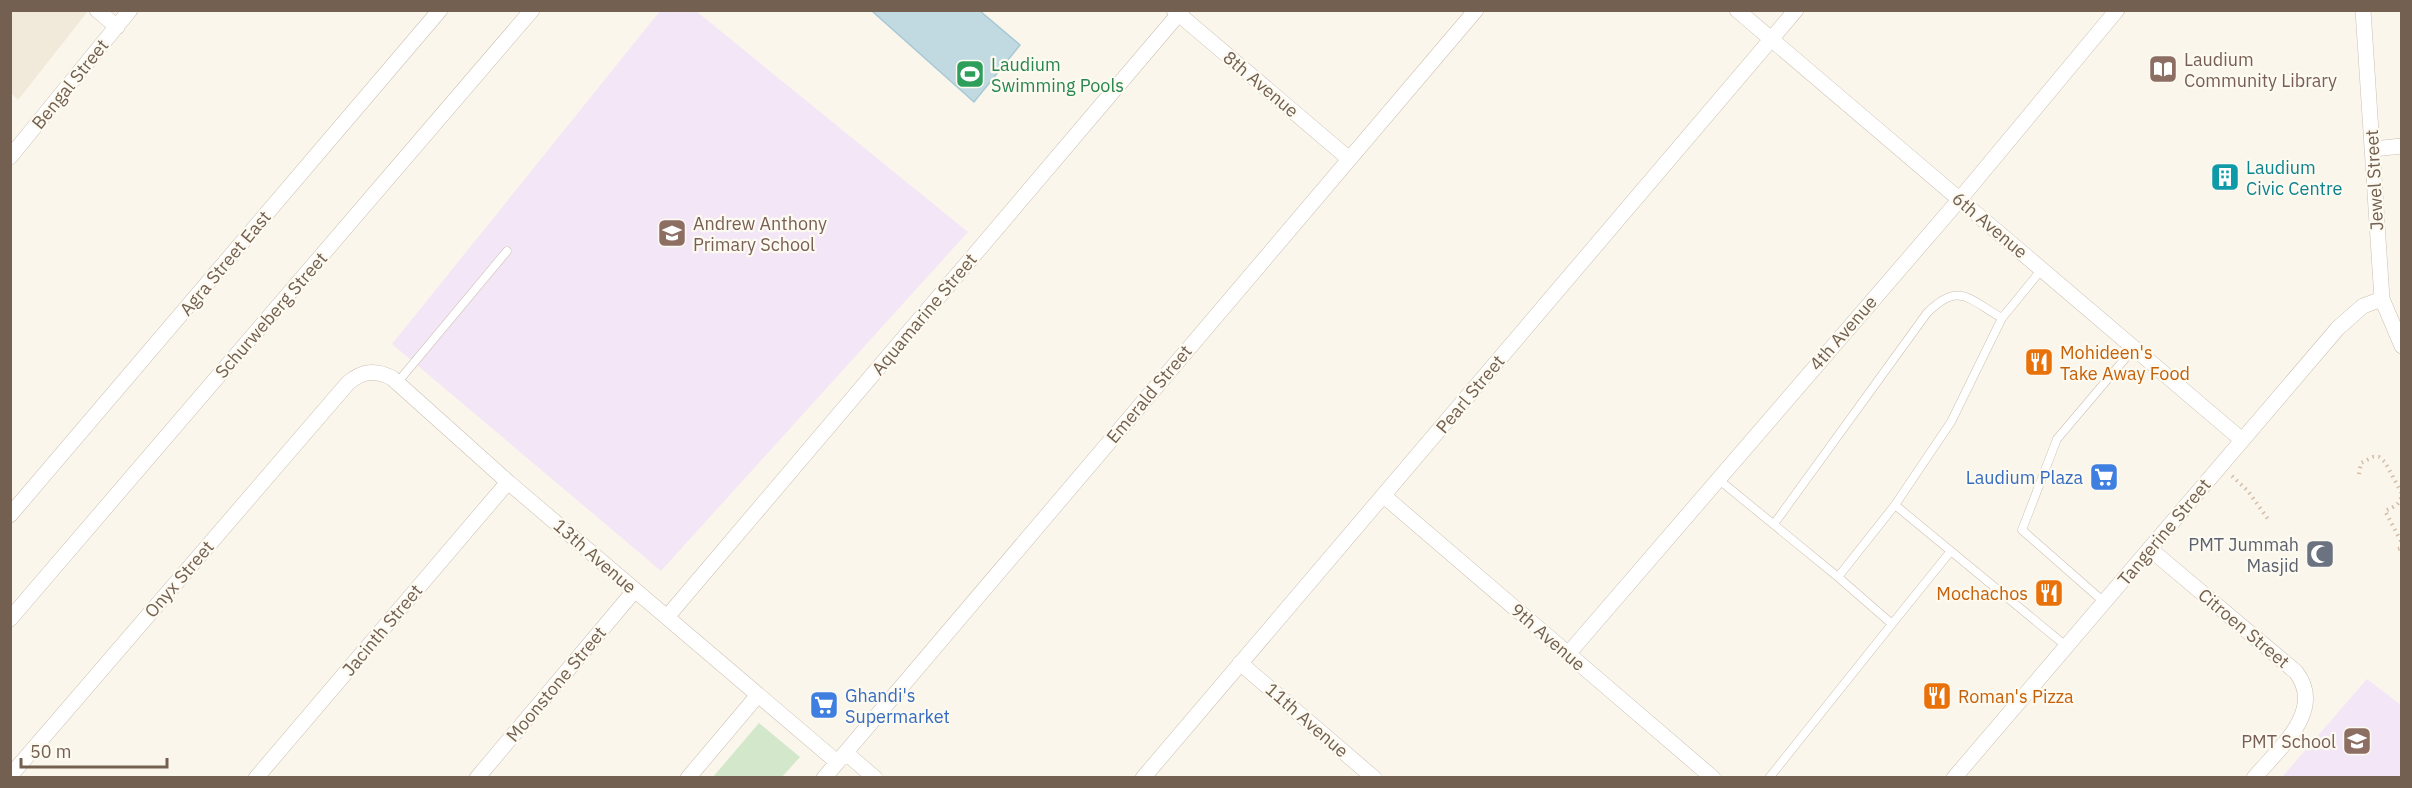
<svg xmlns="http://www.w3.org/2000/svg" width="2412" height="788" font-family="'IBM Plex Sans',sans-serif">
	<rect width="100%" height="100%" fill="#fbf6eb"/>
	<path fill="#f1e9da" d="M10,11H88L18,100L11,93Z"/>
	<path fill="#f3e7f7" d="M660,11H696L968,232L661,571L392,344Z
		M2367,679L2401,705V777H2282Z"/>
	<path fill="#d3e7ca" d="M759,723L800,757L782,777H713Z"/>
	<path fill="#c1dae2" stroke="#a8c8d3" stroke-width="1.5" d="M872,11H980L1020,45L974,102Z"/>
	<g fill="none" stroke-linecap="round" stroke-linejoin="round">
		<g stroke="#ccbfb2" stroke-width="9">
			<path id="service" d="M397,383L507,251
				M1718,479L1838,577L1895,505L1928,456L1951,422L2002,318L2042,269
				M1895,505L2066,646
				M1774,524L1927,313C1959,281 1968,299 2002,318
				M1838,577L1892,624L1950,552
				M2104,602L2022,530L2057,439L2134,348
				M1769,778L1892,624"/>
		</g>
		<g stroke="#ccbfb2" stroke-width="16">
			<path id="minor" d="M97,10L117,27
				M1174,10L1348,158
				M1737,10L2242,440
				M2363,10L2382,299L2402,346
				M2373,149L2402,146
				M10,157L130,10
				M1384,496L1713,778
				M10,515L440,10
				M2150,549L2296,672C2326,711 2278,749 2254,778
				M667,617L1182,10
				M10,619L532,10
				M1568,654L1960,199L2117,10
				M1240,663L1374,778
				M846,753L875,778
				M10,776L348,383C362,371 375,369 392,378L508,482L837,762
				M256,778L508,482
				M477,778L635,590
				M688,778L758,695
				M824,778L1476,10
				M1143,778L1796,10
				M1954,778L2338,328L2363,306L2382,299"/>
		</g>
		<path stroke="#d2bda8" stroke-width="4" stroke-dasharray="1.5 4.5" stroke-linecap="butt" d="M2359,474L2361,463L2373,457H2379L2385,462L2401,492C2402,504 2395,506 2385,511L2402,543
			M2232,476L2248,491L2270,522
			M2398,549L2402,548"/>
		<use href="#service" stroke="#fff" stroke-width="8"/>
		<use href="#minor" stroke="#fff" stroke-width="15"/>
	</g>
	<defs>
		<g id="library-square" transform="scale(1.5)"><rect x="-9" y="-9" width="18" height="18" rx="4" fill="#8d6e63" stroke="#fdfaf1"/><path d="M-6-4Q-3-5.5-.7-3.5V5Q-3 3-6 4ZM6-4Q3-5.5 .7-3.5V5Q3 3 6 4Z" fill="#fff"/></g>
		<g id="stadium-square" transform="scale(1.5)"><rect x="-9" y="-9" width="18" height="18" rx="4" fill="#2e9e5b" stroke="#fdfaf1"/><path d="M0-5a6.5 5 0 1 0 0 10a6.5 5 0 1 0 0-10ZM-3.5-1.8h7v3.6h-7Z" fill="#fff"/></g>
		<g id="building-square" transform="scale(1.5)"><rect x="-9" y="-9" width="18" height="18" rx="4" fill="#0f9aa8" stroke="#fdfaf1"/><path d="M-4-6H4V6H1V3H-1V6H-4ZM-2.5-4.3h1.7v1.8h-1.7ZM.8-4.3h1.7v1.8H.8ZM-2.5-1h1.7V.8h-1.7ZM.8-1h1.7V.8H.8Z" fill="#fff"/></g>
		<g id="school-square" transform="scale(1.5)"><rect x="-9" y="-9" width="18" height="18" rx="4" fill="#8d6e63" stroke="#fdfaf1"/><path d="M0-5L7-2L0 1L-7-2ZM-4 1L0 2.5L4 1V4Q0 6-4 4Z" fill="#fff"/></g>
		<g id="restaurant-square" transform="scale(1.5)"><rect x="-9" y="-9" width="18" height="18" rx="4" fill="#e8710a" stroke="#fdfaf1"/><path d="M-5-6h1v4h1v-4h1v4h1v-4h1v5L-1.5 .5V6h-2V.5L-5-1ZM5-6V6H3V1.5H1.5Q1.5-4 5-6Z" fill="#fff"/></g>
		<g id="supermarket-square" transform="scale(1.5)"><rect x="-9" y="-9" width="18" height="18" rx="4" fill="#3f7fe0" stroke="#fdfaf1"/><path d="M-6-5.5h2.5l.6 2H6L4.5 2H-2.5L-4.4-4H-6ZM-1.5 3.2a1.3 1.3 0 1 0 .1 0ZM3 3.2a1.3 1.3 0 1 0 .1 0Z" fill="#fff"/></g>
		<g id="mosque-square" transform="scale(1.5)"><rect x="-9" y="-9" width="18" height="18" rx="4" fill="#6b7280" stroke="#fdfaf1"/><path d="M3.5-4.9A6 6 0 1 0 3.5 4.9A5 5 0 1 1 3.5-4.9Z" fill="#fff"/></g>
	</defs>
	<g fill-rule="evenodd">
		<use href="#library-square" x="2163" y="69"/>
		<use href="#stadium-square" x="970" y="74"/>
		<use href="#building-square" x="2225" y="177"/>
		<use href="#school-square" x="672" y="233"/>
		<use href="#restaurant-square" x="2039" y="362"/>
		<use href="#supermarket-square" x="2104" y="477"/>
		<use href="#mosque-square" x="2320" y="554"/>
		<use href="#restaurant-square" x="2049" y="593"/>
		<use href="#restaurant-square" x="1937" y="696"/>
		<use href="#supermarket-square" x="824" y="705"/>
		<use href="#school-square" x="2357" y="741"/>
	</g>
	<g text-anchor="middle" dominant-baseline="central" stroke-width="4.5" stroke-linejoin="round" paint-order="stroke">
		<g font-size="18" fill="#785e54" stroke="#fdfaf1" text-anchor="start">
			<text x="2184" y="59">Laudium<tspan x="2184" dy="21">Community Library</tspan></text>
			<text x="693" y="223">Andrew Anthony<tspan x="693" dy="21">Primary School</tspan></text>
			<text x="2336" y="741" text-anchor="end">PMT School</text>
		</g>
		<g font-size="18" fill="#27864d" stroke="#fdfaf1" text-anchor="start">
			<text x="991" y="64">Laudium<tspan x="991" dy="21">Swimming Pools</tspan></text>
		</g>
		<g font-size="18" fill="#736050" stroke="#fdfaf1">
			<text transform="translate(70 84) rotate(-51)">Bengal Street</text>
			<text transform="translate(1261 84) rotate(40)">8th Avenue</text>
			<text transform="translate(2374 180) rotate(-93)">Jewel Street</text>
			<text transform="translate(1990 225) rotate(40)">6th Avenue</text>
			<text transform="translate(225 263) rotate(-50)">Agra Street East</text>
			<text transform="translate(924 314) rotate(-50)">Aquamarine Street</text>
			<text transform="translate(271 315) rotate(-49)">Schurweberg Street</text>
			<text transform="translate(1843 333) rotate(-49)">4th Avenue</text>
			<text transform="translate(1149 394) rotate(-50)">Emerald Street</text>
			<text transform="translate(1470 394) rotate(-50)">Pearl Street</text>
			<text transform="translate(2164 532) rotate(-50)">Tangerine Street</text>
			<text transform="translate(595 556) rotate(41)">13th Avenue</text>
			<text transform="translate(179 579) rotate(-49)">Onyx Street</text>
			<text transform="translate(2244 628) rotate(40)">Citroen Street</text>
			<text transform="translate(382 630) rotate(-50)">Jacinth Street</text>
			<text transform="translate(1548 637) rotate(41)">9th Avenue</text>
			<text transform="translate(556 684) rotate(-50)">Moonstone Street</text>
			<text transform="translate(1307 720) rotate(41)">11th Avenue</text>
		</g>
		<g font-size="18" fill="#0d838f" stroke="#fdfaf1" text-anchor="start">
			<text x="2246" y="167">Laudium<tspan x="2246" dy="21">Civic Centre</tspan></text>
		</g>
		<g font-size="18" fill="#c56008" stroke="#fdfaf1" text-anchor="start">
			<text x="2060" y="352">Mohideen's<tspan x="2060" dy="21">Take Away Food</tspan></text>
			<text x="2028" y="593" text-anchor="end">Mochachos</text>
			<text x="1958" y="696">Roman's Pizza</text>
		</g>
		<g font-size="18" fill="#366cbe" stroke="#fdfaf1" text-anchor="end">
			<text x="2083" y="477">Laudium Plaza</text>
			<text x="845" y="695" text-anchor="start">Ghandi's<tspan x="845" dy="21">Supermarket</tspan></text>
		</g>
		<g font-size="18" fill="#5b616d" stroke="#fdfaf1" text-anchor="end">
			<text x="2299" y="544">PMT Jummah<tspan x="2299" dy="21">Masjid</tspan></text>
		</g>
	</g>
	<rect width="2412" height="788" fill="none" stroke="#736050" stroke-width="24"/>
	<path d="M21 758v9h146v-9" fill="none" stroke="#736050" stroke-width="3"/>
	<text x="30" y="758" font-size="18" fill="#736050" stroke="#fdfaf1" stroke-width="4.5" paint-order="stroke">50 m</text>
</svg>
